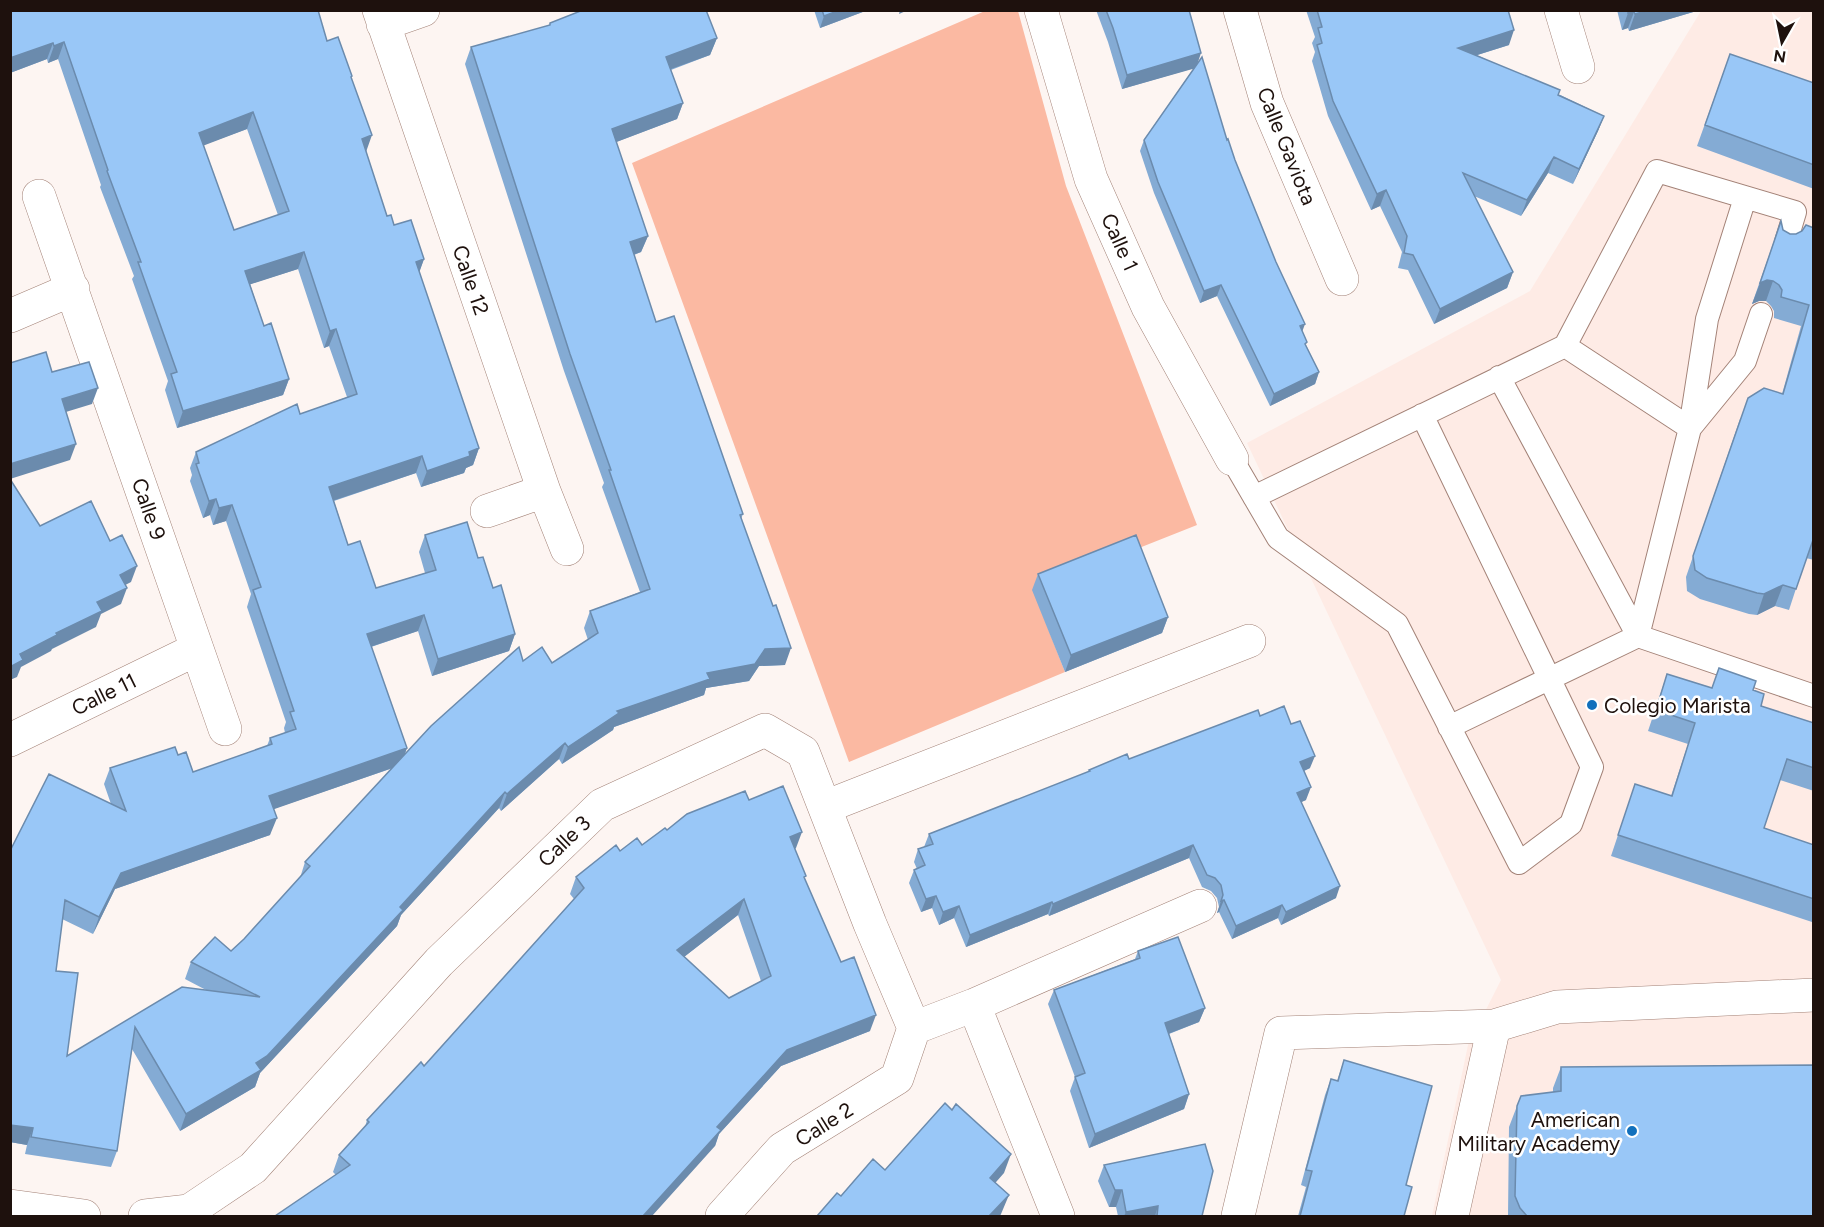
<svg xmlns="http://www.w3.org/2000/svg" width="1824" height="1227" font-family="Figtree,sans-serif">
	<rect width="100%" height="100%" fill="#fdf5f2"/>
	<path fill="#feebe5" d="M1701,11H1813V1216H1432L1468,1045L1501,980L1247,443L1530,291Z"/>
	<path fill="#fbb9a2" d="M985,11H1018L1066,186L1197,525L1033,590L1065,672L849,762L632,163Z"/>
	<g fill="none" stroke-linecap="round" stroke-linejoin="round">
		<g stroke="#a38277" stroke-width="24">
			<path id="service" d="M1565,346L1690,428
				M1499,377L1638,636L1814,696
				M1691,427L1745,361L1761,314
				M1232,459L1278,538L1397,624L1519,863L1571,824L1592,767L1422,415
				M1254,497L1565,346L1657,171L1795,212L1786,242
				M1638,636L1690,428L1707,319L1745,198
				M1449,727L1638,636"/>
		</g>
		<g stroke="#a38277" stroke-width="34">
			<path id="minor" d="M379,10L544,491L567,549
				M1041,10L1091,179L1148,307L1232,459
				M1240,10L1267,103L1342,279
				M1561,10L1578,67
				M383,24L423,10
				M39,196L225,729
				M10,316L73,289
				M487,511L544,491
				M10,740L197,649
				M825,807L1249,641
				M974,1005L1058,1216
				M914,1028L974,1005L1200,906
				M10,1206L84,1216
				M145,1216L189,1211L253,1168L439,962L602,805L765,730L803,752L870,924L914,1028
				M722,1216L782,1149L897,1078L914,1028
				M1238,1216L1281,1033L1494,1026
				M1452,1216L1494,1026L1557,1007L1814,995"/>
		</g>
		<use href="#service" stroke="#fff" stroke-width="22"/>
		<use href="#minor" stroke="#fff" stroke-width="33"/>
	</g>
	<path fill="#84abd4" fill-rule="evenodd" d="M10,10L327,41L351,79L366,151L387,216L394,225L424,259L419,272L479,448L473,465L466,468L464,473L421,487L416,473L334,501L348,545L376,588L425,573L419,552L425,535L478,558L515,634L509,651L432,676L418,631L371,647L407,748L404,755L523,661L552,663L588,640L584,628L590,611L640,592L602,487L604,483L564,371L465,64L471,47L549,26L550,23L717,38L710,55L671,70L683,103L677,119L616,142L648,236L641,252L634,255L656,322L743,514L741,519L785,665L759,666L749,681L706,688L704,695L614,727L613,730L562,764L559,759L501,811L499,808L401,915L397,926L260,1073L255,1087L180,1131L132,1049L117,1151L111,1167L25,1154L27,1145L10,1142V851L111,804L104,784L110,768L178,755L193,772L267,746L270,738L285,733L284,728L286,722L247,607L251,594L226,521L213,525L210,515L203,518L190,481L192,475L190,468L196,452L347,397L329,346L324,348L298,269L250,284L264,326L289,379L283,395L177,428L165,390L168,381L132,279L134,276L100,187L101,185L58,59L48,63L47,59L10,73ZM247,129L278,215L234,230L203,145ZM393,768L305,862L300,878L244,939L231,951L191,962L185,979L206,990L67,1056L56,971L62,919L93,934L115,889L270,835L273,809Z
		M814,10H868L820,28Z
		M1096,10H1189L1197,64L1302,332L1306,345L1319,372L1315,384L1270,406L1217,296L1200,303L1154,193L1140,151L1144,140L1194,68L1122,89L1108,42Z
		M1306,10H1508L1509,45L1477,55L1604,116L1598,131L1573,184L1548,173L1521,216L1474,196L1513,272L1507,288L1434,324L1408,270L1398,268L1402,252L1380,206L1371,210L1328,116L1312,61L1315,52L1312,43L1315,37Z
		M1617,10H1700L1629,31L1628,28L1622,30Z
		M1730,54L1814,83V189L1697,146Z
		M1781,221L1783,230L1790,234H1796L1814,228V560L1806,558L1789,610L1775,606L1757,615L1749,614L1700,599L1687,591L1686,577L1740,419L1782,394L1801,326L1774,318V311L1771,306L1766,301H1759L1752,304Z
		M1038,574L1168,617L1162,633L1065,672L1032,590Z
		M1667,674L1712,688L1753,690L1761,706L1814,723V791L1780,780L1764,828L1814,845V917L1812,922L1611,856L1635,784L1671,796L1688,744L1648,731Z
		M1260,716L1310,768L1304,771L1306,800L1301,802L1336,898L1281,925L1278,918L1232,939L1219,912L1217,913L1219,907L1217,898L1211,891L1202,887L1189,858L1049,916L1048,914L966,947L954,918L939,925L932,908L921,912L909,883L914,870L917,869L914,862L918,849L924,847L929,834L1089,772V770L1129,759Z
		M749,800L796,848L795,849L805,880L870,1031L781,1066L719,1134L715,1146L336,1175L333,1172L339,1155L365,1127L367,1120L424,1066L574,899L570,894L576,877L620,851L642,845L667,830ZM738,915L761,981L729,998L684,957Z
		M1138,951L1205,1008L1199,1022L1169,1034L1189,1094L1184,1109L1089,1148L1070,1091L1075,1077L1048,1004L1054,990L1135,959Z
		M1344,1060L1406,1185L1404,1216H1298L1306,1187L1301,1185L1325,1095L1331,1079L1337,1081Z
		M1561,1067L1814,1216H1508L1509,1127L1517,1106L1553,1092V1088Z
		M1104,1165L1202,1216H1118L1116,1207H1109L1098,1181Z"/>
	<path fill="#6b8bad" d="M840,10H868L820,28L824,16Z
		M900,10H908L899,14Z
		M1649,10H1700L1629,31L1635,14Z
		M1634,12L1628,28L1622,30L1628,13Z
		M1514,30L1509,45L1452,63L1458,48Z
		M717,38L710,55L660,73L666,57Z
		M64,42L58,59L48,63L54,46Z
		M53,43L47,59L10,73V58Z
		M1201,53L1196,68L1122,89L1127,75Z
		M683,103L677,119L606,146L612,129Z
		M253,112L247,129L192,150L199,133Z
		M1604,116L1598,131L1573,184L1579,169Z
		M372,135L366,152L362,139Z
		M1554,157L1548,173L1521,216L1527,200Z
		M1386,190L1380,206L1371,210L1377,194Z
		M648,236L641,252L624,258L630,242Z
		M304,252L298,269L239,288L245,271Z
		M424,259L418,276L416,262Z
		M1513,272L1507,288L1434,324L1440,309Z
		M1767,280L1773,281L1766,301H1759L1752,304L1760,283Z
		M1221,285L1217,296L1200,303L1204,291Z
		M1305,324L1301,335L1300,326Z
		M336,329L329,346L324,348L330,331Z
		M1319,372L1315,384L1270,406L1274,394Z
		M289,379L283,395L177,428L183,411Z
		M98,388L92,404L56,415L62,399Z
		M76,444L70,460L10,479V464Z
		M479,448L473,465L466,468L464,473L421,487L427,471Z
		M422,456L416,473L323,504L329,487Z
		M216,499L210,515L203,518L209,501Z
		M232,505L226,521L213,525L219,508Z
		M137,566L131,582L114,591L120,575Z
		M1783,585L1775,606L1757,615L1764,594Z
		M127,588L121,604L101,614L96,627L52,649L51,651L21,667L17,677L10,680V667L20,654L56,633L97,602Z
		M424,615L418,631L361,650L367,634Z
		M1168,617L1162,633L1065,672L1071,655Z
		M515,634L509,651L432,676L438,659Z
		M791,648L785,665L759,666L749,681L706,688L704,695L614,727L613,730L562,764L568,747L617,711L765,649Z
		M565,743L559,759L501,811L507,794Z
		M407,748L401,765L263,813L269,796Z
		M1315,756L1310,768L1295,775L1300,762Z
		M1311,787L1306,800L1293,806L1297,793Z
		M505,792L499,808L401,915L397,926L260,1073L255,1087L180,1131L186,1114L256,1063Z
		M277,818L270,835L115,889L93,934L99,917L121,873Z
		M802,832L796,848L784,854L790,837Z
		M1193,845L1189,858L1049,916L1053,904Z
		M1340,886L1336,898L1281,925L1286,912Z
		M936,896L932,908L921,912L926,899Z
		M744,899L738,915L671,967L677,950Z
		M1224,900L1219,912L1217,913L1221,901Z
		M1052,902L1048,914L966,947L970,935Z
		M1282,905L1278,918L1232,939L1236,926Z
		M959,906L954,918L939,925L943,912Z
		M1205,1008L1199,1022L1160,1037L1165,1023Z
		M876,1015L870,1031L781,1066L719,1134L715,1146L652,1216H643L717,1127L787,1050Z
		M1189,1094L1184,1109L1089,1148L1095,1134Z
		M10,1125L33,1128L27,1145L10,1142Z
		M1011,1154L1004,1173L982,1198L990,1178Z
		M1115,1190H1122L1116,1207H1109Z
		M1009,1195L1001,1214L1000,1216H989Z
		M1158,1206L1155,1216H1124L1126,1212Z"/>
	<path fill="#99c7f7" stroke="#6b8bad" stroke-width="1.5" fill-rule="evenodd" d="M10,10H318L327,41L338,37L352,76L351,77L372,135L362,139L387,216L391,215L394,225L411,220L424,259L416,262L479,448L469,452L470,456L427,471L422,456L329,487L348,545L360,541L376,588L436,570L425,535L467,522L478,558L483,557L493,588L501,585L515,634L438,659L424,615L367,634L407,748L269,796L277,818L121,873L99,917L65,900L56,971L78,973L67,1056L182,987L260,997L191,962L215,937L231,951L244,939L310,866L305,862L431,726L519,647L523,661L542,647L552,663L598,633L590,611L650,589L609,470H611L570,354L471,47L550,25V23L583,10H706L717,38L666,57L683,103L612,129L648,236L630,242L656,322L674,316L743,514L740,515L773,606L776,605L791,648L765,649L755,664L707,673L710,679L617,711L619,713L568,747L565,743L507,794L505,792L400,907L403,910L267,1056L256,1063L261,1070L186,1114L135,1027L117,1151L31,1137L33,1128L10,1125V851L49,774L126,811L110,768L175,747L178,755L186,752L193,772L272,744L270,738L296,729L290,712L294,711L253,590L261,587L232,505L219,508L216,499L209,501L196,464L199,463L196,452L297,404L300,414L357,394L336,329L330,331L304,252L245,271L264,326L271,323L289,379L183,411L171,374L177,372L138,262H141L107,171L108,170L64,42L54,46L53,43L10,58ZM253,112L289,211L234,230L199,133Z
		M822,10H840L824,16Z
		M1106,10H1189L1201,53L1127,75L1113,28Z
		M1317,10H1508L1514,30L1458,48L1560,90L1558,95L1604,116L1579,169L1554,157L1527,200L1463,173L1513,272L1440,309L1413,255L1404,253L1407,236L1386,190L1377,194L1333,101L1317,45L1322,43L1318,28L1322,27Z
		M1628,10H1649L1635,14L1634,12L1628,13Z
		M1730,54L1814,83V165L1705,125Z
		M1202,57L1227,140L1228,139L1235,160L1276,262L1305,324L1300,326L1307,342L1305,344L1319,372L1274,394L1221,285L1204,291L1158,182L1144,140Z
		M1781,221L1783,230L1790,234H1796L1802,231L1806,225L1814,228V537L1796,589L1783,585L1764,594L1757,593L1707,578L1695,570L1693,556L1748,398L1764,388L1783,394L1809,305L1781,297L1782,290L1779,285L1773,281L1767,280L1760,283Z
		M46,352L52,372L89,362L98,388L62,399L76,444L10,464V363Z
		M10,479L40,526L91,501L110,541L122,535L137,566L120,575L127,588L97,602L102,611L56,633L57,635L20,654L23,660L10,667Z
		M1136,535L1168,617L1071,655L1038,574Z
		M1719,668L1756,681L1753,690L1764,694L1761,706L1814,723V768L1787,759L1764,828L1814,845V899L1618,835L1635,784L1672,796L1695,723L1656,710L1667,674L1712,688Z
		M1284,706L1291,724L1300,721L1315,756L1300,762L1311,787L1297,793L1340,886L1286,912L1282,905L1236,926L1224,900L1221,901L1223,895L1221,885L1215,878L1207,875L1193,845L1053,904L1052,902L970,935L959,906L943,912L936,896L926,899L914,870L925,865L918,849L933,844L929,834L1090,771L1089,770L1127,754L1129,759L1258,710L1260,716Z
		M783,786L802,832L790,837L806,876L804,877L841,962L854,957L876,1015L787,1050L717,1127L721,1130L643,1216H275L350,1165L339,1155L369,1122L367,1120L421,1062L424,1066L584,888L576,877L616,845L620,851L637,838L642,845L665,828L667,830L687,814L745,791L749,800ZM744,899L771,976L729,998L677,950Z
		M1178,937L1205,1008L1165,1023L1189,1094L1095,1134L1075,1077L1085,1073L1054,990L1140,958L1138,951Z
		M1344,1060L1432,1086L1406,1185L1412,1187L1404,1216H1300L1312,1171L1306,1170L1331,1079L1338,1081Z
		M1814,1065V1216H1527L1520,1208L1515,1196L1517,1106L1521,1096L1561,1091V1067Z
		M945,1103L952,1110L956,1104L1011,1154L990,1178L1009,1195L989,1216H817L837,1193L841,1196L873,1159L885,1170Z
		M1205,1144L1213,1171L1202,1216H1157L1158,1206L1126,1212L1122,1190H1115L1104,1165Z"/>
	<g fill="#1270bc" stroke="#fff" stroke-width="2">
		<circle cx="1592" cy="705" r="6"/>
		<circle cx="1632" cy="1131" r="6"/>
	</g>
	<g text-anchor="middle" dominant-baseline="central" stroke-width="5" stroke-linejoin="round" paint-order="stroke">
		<g font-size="21" fill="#1e110d" stroke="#fff">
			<text transform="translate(1287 146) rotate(68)">Calle Gaviota</text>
			<text transform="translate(1120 242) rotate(66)">Calle 1</text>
			<text transform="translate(471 280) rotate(71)">Calle 12</text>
			<text transform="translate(149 509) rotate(71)">Calle 9</text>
			<text transform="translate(104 694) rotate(-26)">Calle 11</text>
			<text transform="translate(564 841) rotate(-44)">Calle 3</text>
			<text transform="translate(824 1124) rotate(-32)">Calle 2</text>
		</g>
		<g font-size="21" fill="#1e110d" stroke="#fff" text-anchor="start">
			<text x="1604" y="705">Colegio Marista</text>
			<text x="1620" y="1119" text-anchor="end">American<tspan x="1620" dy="24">Military Academy</tspan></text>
		</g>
	</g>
	<rect width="1824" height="1227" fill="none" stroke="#1e110d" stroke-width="24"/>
	<g transform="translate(1782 42) rotate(189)" stroke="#ffffff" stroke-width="4.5" paint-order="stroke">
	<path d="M0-4.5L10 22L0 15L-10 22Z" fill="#1e110d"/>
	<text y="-9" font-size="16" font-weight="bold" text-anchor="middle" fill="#1e110d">N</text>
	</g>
</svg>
